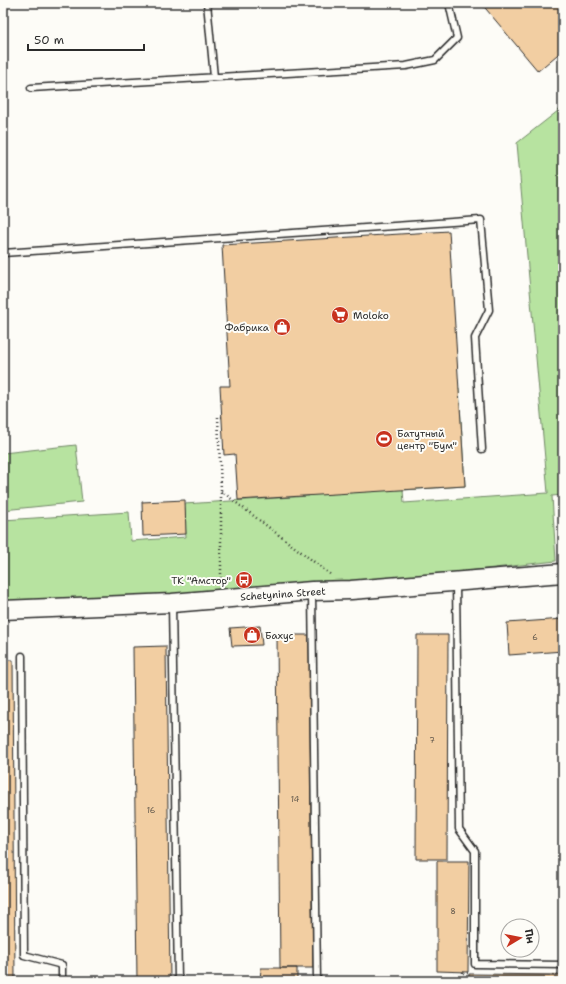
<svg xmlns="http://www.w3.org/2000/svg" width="566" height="984" font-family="'Shantell Sans',sans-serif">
	<rect width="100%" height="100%" fill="#fdfcf7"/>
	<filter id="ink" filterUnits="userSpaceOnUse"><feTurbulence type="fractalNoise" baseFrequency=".025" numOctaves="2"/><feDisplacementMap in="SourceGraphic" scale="8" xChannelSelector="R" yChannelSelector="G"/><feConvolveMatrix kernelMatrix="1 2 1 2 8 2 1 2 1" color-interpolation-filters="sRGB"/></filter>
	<g filter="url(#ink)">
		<path fill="#b7e3a0" stroke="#718766" d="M563,107V495L552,496L556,561L222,599L3,601V520L129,512L131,541L186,537L184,504L309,496L304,392L459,388L465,486L403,490L404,503L548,493L517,143Z
			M76,445L82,502L3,510V453Z"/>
		<path fill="#f2cea2" stroke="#2b2b2b" d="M481,3H563V50L538,71Z
			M449,231L465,486L238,500L235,454L224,455L220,386H230L222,245Z
			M185,500L186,534L143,536L142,502Z
			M563,619V651L509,655L507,623Z
			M260,626L262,645L232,646L230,628Z
			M277,635H309L313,968H280Z
			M417,635H448L447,859H416Z
			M166,646L170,981H137L133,647Z
			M3,660H13L15,981H3Z
			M437,861H469L468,972L437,971Z
			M261,968H297V981H260Z
			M469,974L563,975V981H469Z
			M335,980H376V981H335Z"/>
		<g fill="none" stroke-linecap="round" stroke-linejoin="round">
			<g stroke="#2b2b2b" stroke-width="9">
				<path id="lane" d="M207,3L214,77
					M31,88L406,66L435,60L457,38L449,3
					M3,253L481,220L489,310L475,338L482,449
					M456,583L459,829L475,851V964L563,965
					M312,593L317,981
					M172,604L178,981
					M22,656L24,955L62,965V981"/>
			</g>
			<g stroke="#2b2b2b" stroke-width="21">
				<path id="secondary" d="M3,610L172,603L312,591L351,590L563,573"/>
			</g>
			<path stroke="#2b2b2b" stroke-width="2.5" stroke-dasharray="1 3" stroke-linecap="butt" d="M221,491L330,574
				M221,582V490L218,417H222
				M462,981L463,973H469"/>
			<use href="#lane" stroke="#fdfcf7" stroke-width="6"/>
			<use href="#secondary" stroke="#fdfcf7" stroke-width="18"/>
		</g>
	</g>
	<defs>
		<g id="supermarket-disc" transform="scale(0.9)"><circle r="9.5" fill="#c8321e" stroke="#fdfcf7"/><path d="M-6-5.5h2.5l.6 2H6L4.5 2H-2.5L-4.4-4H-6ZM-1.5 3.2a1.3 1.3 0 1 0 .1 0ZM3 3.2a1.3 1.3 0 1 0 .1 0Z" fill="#fff"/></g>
		<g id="shop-disc" transform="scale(0.9)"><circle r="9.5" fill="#c8321e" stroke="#fdfcf7"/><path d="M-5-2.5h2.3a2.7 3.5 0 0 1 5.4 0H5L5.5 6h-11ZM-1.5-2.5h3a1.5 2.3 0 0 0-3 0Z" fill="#fff"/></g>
		<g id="stadium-disc" transform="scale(0.9)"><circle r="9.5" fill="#c8321e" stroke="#fdfcf7"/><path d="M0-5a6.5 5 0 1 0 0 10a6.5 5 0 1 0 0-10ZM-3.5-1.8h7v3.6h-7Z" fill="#fff"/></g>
		<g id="bus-disc" transform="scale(0.9)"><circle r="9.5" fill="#c8321e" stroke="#fdfcf7"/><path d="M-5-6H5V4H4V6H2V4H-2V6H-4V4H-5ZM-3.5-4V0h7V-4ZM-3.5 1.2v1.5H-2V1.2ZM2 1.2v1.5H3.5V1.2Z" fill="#fff"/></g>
	</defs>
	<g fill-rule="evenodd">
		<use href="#supermarket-disc" x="340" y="315"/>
		<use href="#shop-disc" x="282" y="327"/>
		<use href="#stadium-disc" x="384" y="439"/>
		<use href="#bus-disc" x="244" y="580"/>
		<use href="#shop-disc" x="252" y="635"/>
	</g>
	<g text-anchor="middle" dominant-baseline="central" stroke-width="4" stroke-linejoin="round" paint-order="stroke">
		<g font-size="8" fill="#5d5449">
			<text x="535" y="637">6</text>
			<text x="432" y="740">7</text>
			<text x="295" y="799">14</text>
			<text x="151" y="810">16</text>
			<text x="453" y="911">8</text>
		</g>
		<g font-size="10" fill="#2b2b2b" stroke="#fdfcf7" text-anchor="start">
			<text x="353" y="315">Moloko</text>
			<text x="269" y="327" text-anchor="end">Фабрика</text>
			<text x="397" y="433">Батутный<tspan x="397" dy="12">центр "Бум"</tspan></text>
			<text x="231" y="580" text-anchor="end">ТК "Амстор"</text>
			<text x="265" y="635">Бахус</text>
		</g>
		<g font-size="10" fill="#2b2b2b" stroke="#fdfcf7">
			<text transform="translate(283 594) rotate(-4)">Schetynina Street</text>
		</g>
	</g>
	<rect width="566" height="984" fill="none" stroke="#fdfcf7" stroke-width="16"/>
	<rect x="8" y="8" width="550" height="968" fill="none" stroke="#2b2b2b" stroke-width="1.5" filter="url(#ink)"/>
	<g transform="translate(520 938) rotate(80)"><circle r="19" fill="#fdfcf7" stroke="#a9a8a5"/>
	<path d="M0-3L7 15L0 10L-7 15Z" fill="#c8321e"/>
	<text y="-6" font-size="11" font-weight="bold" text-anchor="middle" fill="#2b2b2b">Пн</text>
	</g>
	<path d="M28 44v6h116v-6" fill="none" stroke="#2b2b2b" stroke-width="2"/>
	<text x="34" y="44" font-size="12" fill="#2b2b2b" stroke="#fdfcf7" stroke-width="3" paint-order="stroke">50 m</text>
</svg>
